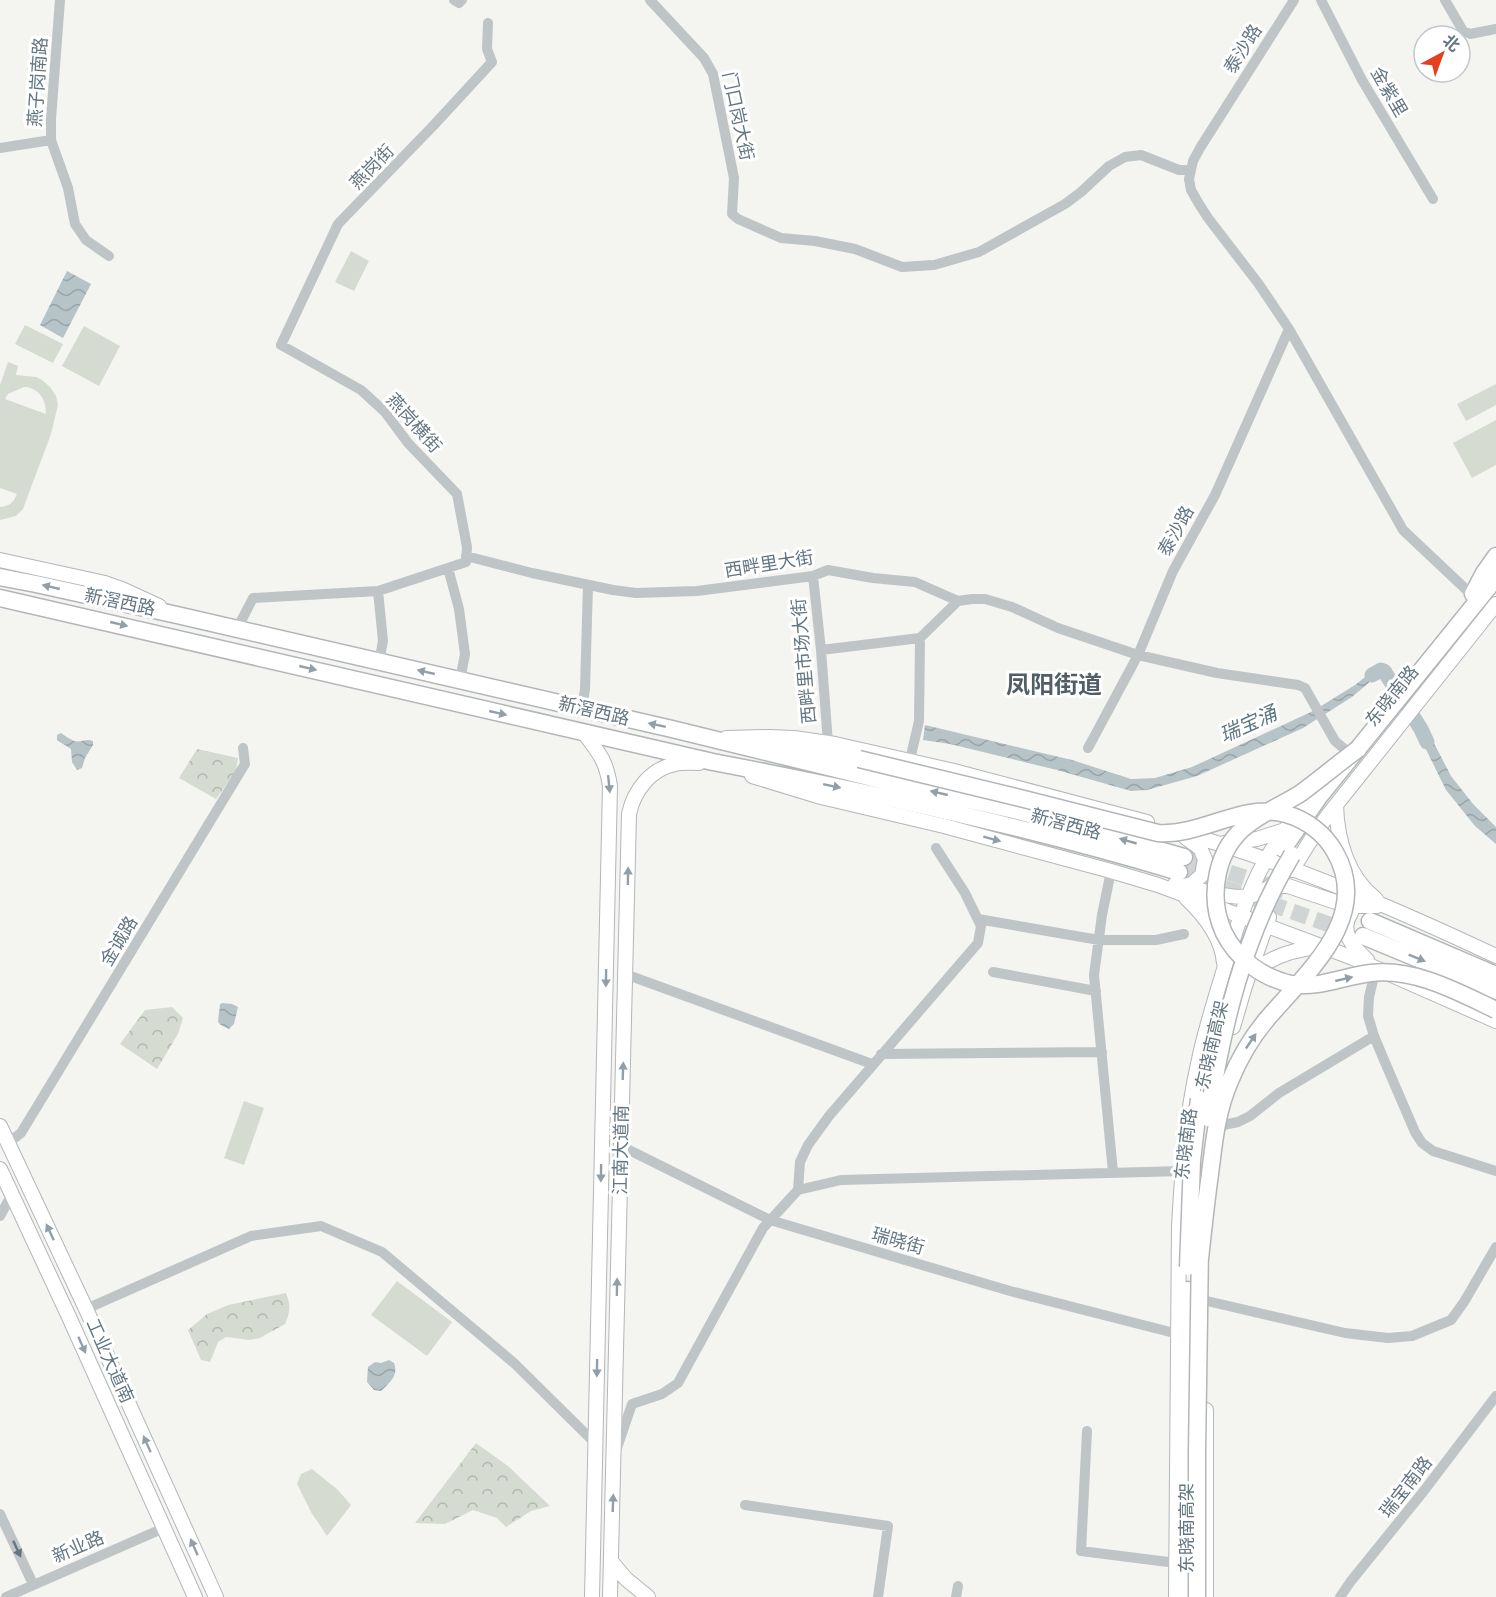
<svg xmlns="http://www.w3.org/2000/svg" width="1496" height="1597" font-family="Montserrat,'Noto Sans SC',sans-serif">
	<defs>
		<pattern id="forest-crowns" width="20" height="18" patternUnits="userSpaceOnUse" patternTransform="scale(1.5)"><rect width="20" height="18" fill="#d6dbd1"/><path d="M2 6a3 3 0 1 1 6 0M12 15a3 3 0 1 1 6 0" fill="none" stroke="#b1b6af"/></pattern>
		<pattern id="water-waves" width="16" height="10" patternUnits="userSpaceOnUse" patternTransform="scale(1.5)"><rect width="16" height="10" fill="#b6c4c7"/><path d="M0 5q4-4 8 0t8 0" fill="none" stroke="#98a4a7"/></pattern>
	</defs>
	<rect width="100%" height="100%" fill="#f4f4f0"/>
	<path fill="#d6dbd1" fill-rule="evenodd" d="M351,251L369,261L354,291L335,282Z
		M25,325L63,344L53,363L15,344Z
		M84,326L120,346L99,386L62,366Z
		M8,362L18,366L16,375L36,377L42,380L50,387L56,396L58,405L51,434L23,509L16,516L0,520V507C10,506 13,503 17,494L0,488V385ZM24,387C40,388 46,400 46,414L5,399L8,394Z
		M1496,384V405L1466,421L1457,404Z
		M1496,420V465L1472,478L1453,443Z
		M244,1101L264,1108L244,1165L224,1158Z
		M397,1281L452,1322L427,1356L371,1315Z
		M312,1469L338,1490L351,1505L327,1536L311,1512L297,1484L301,1474Z"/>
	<path fill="url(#forest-crowns)" d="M197,749L238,758L236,771L216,799L179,778Z
		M172,1007L183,1018L178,1034L157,1069L120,1044L145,1010Z
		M286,1293C291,1305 290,1312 285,1324L260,1338L250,1340L226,1337L218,1342L210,1362L201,1360L188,1330L207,1314L228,1305Z
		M476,1443L508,1466L550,1506L531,1511L506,1527L497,1518L473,1510L445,1524L415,1523Z"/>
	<path fill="url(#water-waves)" d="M67,271L91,284L63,338L40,325Z
		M1386,664L1392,669L1385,679L1378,675L1352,697L1303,728L1197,776L1147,790L1131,791L1057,770L950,744L923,740L925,725L1072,760L1131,779L1155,778L1192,767L1313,711L1355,685L1379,666Z
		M1422,720L1451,776L1473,804L1496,827V844L1475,826L1446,790L1415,727Z
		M61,733C65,736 70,739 74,741C81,743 86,738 93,741V745L85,758L82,768L77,770L72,762L71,749L57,740V735Z
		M223,1003L232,1004L238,1007L234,1024L229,1029L221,1025L218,1022L220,1004Z
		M389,1360L394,1363C399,1376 389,1383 381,1391L374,1390L367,1382L368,1367L375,1362L381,1363Z"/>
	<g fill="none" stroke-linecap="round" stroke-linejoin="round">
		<path stroke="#b6c4c7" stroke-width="15" d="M1372,675L1381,670L1384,671L1421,729L1427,742"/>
		<path stroke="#d0d4d4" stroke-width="16" stroke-dasharray="16 8" stroke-linecap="butt" d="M1184,857L1284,891
			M1179,872L1351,932"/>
		<g stroke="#b2b7ba" stroke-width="16">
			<path id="major" d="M0,560L105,583L122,589L159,606
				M584,733C599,753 606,760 610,786L592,1597
				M726,738L769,737L794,738L835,744L954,771L1147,822
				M752,776L821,797L944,826L1111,871L1158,885L1353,958L1496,1021
				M1336,805C1337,839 1347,877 1376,899
				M1180,832C1289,863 1394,908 1496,956
				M1224,843L1257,839L1285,830
				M1292,870L1312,838L1328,815L1496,604
				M1175,884C1186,887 1197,889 1208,892C1236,898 1253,902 1276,882
				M1183,886L1192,884L1202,875L1205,859L1200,848L1185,837
				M1269,891L1276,886H1288L1339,903L1353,906H1377
				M1186,898C1204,915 1222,938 1224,963
				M1351,913C1338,931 1354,948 1367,960
				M1250,974C1270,957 1294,949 1320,947
				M1233,1027L1245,986L1269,917
				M0,1126L86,1309L216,1597
				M0,1169L69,1317L195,1597
				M1206,1410V1597
				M611,1561L626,1579L648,1597
				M610,1597L629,814C634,790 651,769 675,764C683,762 691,763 699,763
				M1176,1597L1179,1227C1182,1172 1186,1117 1198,1064C1204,1034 1213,1005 1222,976C1234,936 1245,897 1265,861C1280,836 1297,812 1315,790"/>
		</g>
		<g stroke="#b2b6b9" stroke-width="19">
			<path id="highway" d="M0,577L36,584L177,615L672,729L881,780L1018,811L1184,857
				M1473,594L1484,573L1496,556
				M0,598L713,762C870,792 1026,826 1179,872
				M771,744L804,748L859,759
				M1283,849L1319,797L1496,578
				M1370,921L1496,975
				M1363,936L1496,991
				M1187,1597L1186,1428L1188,1290"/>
		</g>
		<path stroke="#bfc4c6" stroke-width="10" d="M60,0L51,119V140L68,188L75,224L86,240L109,256
			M454,0L459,3L462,0
			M650,0L704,58L713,74L734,178L732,214L738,219L781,238L815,241L855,249L902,267L934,265L979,252L1065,204L1081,192L1109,166L1125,157L1141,155L1179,170H1190
			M1294,0L1200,148L1193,161L1189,179L1191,190L1199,204L1208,218L1258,283L1289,329L1403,530L1473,596
			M1321,0L1362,80L1433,199
			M1445,0L1463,31L1470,34L1496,29
			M0,148L51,140
			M466,556L532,573L613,590L636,593L697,591L813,576L828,570L873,578L915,582L958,601L972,599H985L1012,607L1058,628L1138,655L1217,673L1298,685L1305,688L1335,741L1347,751
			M448,568L459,609L465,654L460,680
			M813,576L821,650L828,743
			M378,591L383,641L379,662
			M237,629L253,598L378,591L466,562L467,547L457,494L408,443L385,412L361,390L281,345L338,224L433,126L492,62L487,49L488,23
			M920,638L958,601
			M821,650L920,638
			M582,709L585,689L588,585
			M1088,748L1138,655L1173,571L1215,495L1289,329
			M910,760L919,721L920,638
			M1111,871L1102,915L1094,975L1113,1172
			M978,919L1099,940H1156L1184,934
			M1376,968L1369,997L1368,1016L1374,1036L1384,1060L1415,1132L1422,1143L1433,1151L1496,1171
			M993,972L1096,991
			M625,974L872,1064
			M881,1054L1102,1052
			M1213,1127L1238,1122L1250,1116L1279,1093L1374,1036
			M8,1143L21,1133L245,764L243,748
			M621,1146L770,1220L1010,1291L1178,1334
			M798,1190L800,1162L808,1145L829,1116L978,943L981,926L965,893L936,848
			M0,1216L12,1194
			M1207,1301L1345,1333L1388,1338L1412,1336L1451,1320L1464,1302L1496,1247
			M86,1309L251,1236L321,1226L382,1252L514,1363L596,1444
			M1087,1431L1081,1551L1176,1563
			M616,1451L632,1404L662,1394L678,1383L763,1228L798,1190L841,1180L1182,1171
			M745,1505L888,1526L878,1597
			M0,1514L33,1584
			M6,1597L164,1528
			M956,1597L958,1586
			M1340,1597L1351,1581L1423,1492L1496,1396"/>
		<use href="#major" stroke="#fff" stroke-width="14"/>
		<use href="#highway" stroke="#fff" stroke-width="16"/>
		<g stroke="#b2b6b9" stroke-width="19" stroke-linecap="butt">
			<path id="highway-bridge" d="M1358,749C1339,763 1320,779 1301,793C1284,804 1266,811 1250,823C1216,847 1207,896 1224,933C1237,959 1263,978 1291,984C1319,989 1344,976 1371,973C1415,968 1458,992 1496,1010
				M859,759L1020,798L1158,833C1203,836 1242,802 1286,814C1307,820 1325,834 1335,852C1373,918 1305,974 1267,1019C1251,1038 1239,1059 1230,1081C1217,1111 1214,1141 1210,1174C1206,1202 1203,1231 1200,1259
				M1208,1118C1222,1027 1244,934 1292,855
				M1188,1267L1192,1161L1199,1099
				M1197,1597V1452L1200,1248"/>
		</g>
		<use href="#highway-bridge" stroke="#fff" stroke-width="16"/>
	</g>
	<defs><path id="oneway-solid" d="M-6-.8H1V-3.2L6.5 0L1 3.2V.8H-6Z" transform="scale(1.5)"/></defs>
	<g fill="#929fa8">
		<use href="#oneway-solid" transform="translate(51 587) rotate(-167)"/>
		<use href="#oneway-solid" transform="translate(119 624) rotate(13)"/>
		<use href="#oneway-solid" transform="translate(308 668) rotate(13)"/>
		<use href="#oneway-solid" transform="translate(426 672) rotate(-167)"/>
		<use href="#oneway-solid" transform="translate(498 713) rotate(13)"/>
		<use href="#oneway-solid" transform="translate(657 725) rotate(-168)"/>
		<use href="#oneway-solid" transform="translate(609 784) rotate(84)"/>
		<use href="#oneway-solid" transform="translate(832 786) rotate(12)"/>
		<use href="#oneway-solid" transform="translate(939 793) rotate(-167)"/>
		<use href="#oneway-solid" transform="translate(992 839) rotate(15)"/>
		<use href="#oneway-solid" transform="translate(1128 841) rotate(-164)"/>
		<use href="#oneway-solid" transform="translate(628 876) rotate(-89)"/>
		<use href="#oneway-solid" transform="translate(1417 958) rotate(22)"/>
		<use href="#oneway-solid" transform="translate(606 978) rotate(91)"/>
		<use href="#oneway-solid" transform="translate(1344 979) rotate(-13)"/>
		<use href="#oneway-solid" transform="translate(1251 1041) rotate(-56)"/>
		<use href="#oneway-solid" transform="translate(623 1071) rotate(-88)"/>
		<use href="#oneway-solid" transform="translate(601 1173) rotate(91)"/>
		<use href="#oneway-solid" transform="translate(50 1232) rotate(-115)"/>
		<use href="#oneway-solid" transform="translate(617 1287) rotate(-89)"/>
		<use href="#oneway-solid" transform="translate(82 1345) rotate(66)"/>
		<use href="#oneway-solid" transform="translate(597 1368) rotate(91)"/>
		<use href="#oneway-solid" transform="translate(147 1444) rotate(-114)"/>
		<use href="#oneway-solid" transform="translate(613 1503) rotate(-88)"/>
		<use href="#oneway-solid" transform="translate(194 1547) rotate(-114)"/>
	</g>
	<use fill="#637682" href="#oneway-solid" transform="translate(17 1549) rotate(65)"/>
	<g text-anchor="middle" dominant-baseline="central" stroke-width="6" stroke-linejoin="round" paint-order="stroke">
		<g font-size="18" fill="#637682" stroke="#fff">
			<text transform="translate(1243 49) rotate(-58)">泰沙路</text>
			<text transform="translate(38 82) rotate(-86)">燕子岗南路</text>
			<text transform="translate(1389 92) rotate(60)">金紫里</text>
			<text transform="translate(738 116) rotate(78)">门口岗大街</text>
			<text transform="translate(372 167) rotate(-46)">燕岗街</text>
			<text transform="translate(414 423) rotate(48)">燕岗横街</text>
			<text transform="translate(1176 531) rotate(-61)">泰沙路</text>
			<text transform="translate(769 564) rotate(-9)">西畔里大街</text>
			<text transform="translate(120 602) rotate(12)">新滘西路</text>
			<text transform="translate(804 661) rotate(-95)">西畔里市场大街</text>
			<text transform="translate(1392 696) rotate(-51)">东晓南路</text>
			<text transform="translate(594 711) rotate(13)">新滘西路</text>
			<text transform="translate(1066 824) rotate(15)">新滘西路</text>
			<text transform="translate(119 941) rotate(-59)">金诚路</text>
			<text transform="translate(1212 1045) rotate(-77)">东晓南高架</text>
			<text transform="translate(1186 1144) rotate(-83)">东晓南路</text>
			<text transform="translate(621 1150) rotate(-89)">江南大道南</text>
			<text transform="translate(898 1241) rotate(16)">瑞晓街</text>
			<text transform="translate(110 1361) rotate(66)">工业大道南</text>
			<text transform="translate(1406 1487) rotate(-52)">瑞宝南路</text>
			<text transform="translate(1187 1528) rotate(-90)">东晓南高架</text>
			<text transform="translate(78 1547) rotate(-23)">新业路</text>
		</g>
		<g font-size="20" font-style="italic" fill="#5f787f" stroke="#fff">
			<text transform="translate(1248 724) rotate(-24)">瑞宝涌</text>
		</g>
		<g font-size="24" font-weight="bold" fill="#515e67" stroke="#fff">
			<text x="1054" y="684">凤阳街道</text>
		</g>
	</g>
	<g transform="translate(1442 54) rotate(41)"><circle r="28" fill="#ffffff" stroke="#c1c8cd" stroke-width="1.5"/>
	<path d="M0-4.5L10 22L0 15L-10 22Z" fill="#e44020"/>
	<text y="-9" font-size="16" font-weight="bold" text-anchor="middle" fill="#637682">北</text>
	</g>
</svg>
